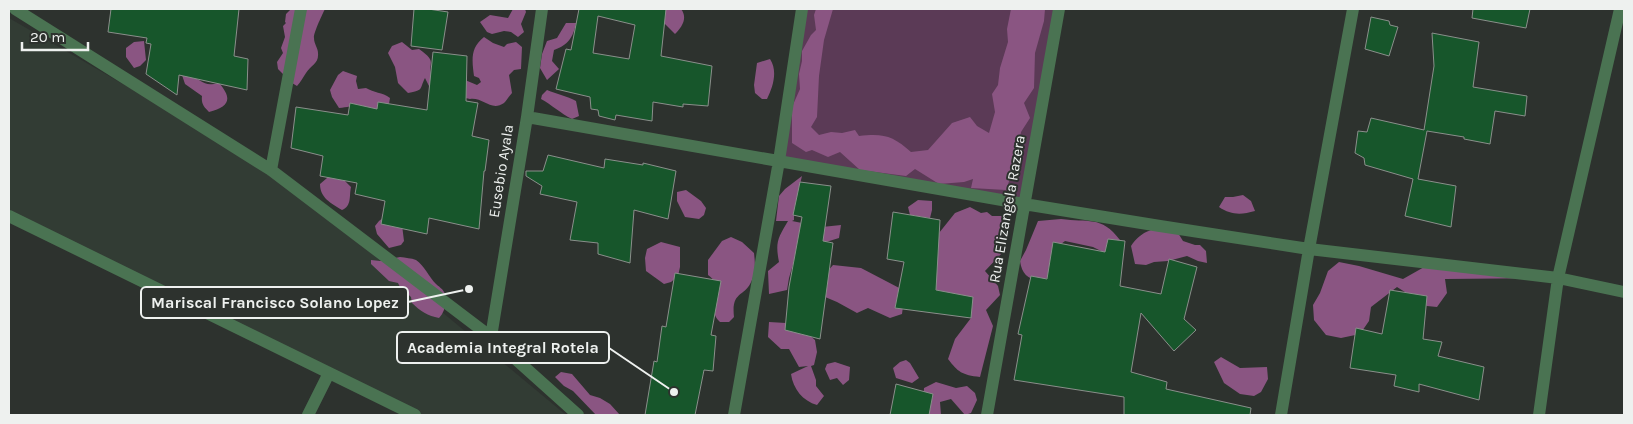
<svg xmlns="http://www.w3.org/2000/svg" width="1633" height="424" font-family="Karla,sans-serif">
	<rect width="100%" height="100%" fill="#2d322e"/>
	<path fill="#323c34" d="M9,18L271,170L566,415H414L9,216Z"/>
	<path fill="#5b3a56" d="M802,9H1059L1024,204L779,161Z"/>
	<path fill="#8a5582" d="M291,9H325C323,13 313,34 314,38C314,44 318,48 318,53C319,64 311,65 306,73C303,77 301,82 297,86L292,83L278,69L277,62L283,53L281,48L285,37L283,26L286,23L285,22L286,14Z
		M513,9H525L526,12L521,24L524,32L518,37L511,32L504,31L492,34L487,32L480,22L490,15L508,18Z
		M655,9H681C688,18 682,27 675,34L655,14Z
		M816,9H833L824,40L819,76L817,117L811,127L819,135L831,132L842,133L855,130L859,136C884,133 893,136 911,152L928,150L952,123L970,117L977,126L989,133L995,112L992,94L998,85L1000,68L1008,42L1007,29L1011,9H1045L1044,21L1035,53L1034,88L1024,103L1030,118L1021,132L1016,161L1006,190L971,188L973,179L964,182L939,184L915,169L906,176L860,170L840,152L828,157L812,150L806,152L792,143V107L800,89L799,74L802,61V51L811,35L816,30L814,15Z
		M566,23H576C573,38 568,45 554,50L552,61L559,69L547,80L540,68L542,54L547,41L557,38Z
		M484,37L493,43L504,47L507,44L516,42L522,47L521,69L514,70L509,75L512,93C509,96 507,100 504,103C491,112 483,97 470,99L431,90L425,78C419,90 424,90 408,93L398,83L395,67L388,53L392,46L402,42L412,50L419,49C440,64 425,61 433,79L465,80L477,85L481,82L479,78L474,76C472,60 470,48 484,37Z
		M144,41L146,60L140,66L134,68L126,57V48L134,42Z
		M770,59C778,71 773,87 767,99H762L755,93L754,85L757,63Z
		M343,71L357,76L356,81L358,89L366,88C374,93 382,92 390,98L389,104L372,113C360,101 355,107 339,108L332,97L330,90L338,75Z
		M182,75C187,76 194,77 199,80C207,85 209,85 219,83C233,99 229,107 209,112C204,107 201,104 202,96L185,84Z
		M547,90C557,94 567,96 576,101L579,116L572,119C560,113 552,105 541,99L542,95Z
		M333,175L341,177L351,187C349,196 352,206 342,210C331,203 320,198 320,184L327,178Z
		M802,176L799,188L803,198L794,211V220L792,221L822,227L841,225L839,238L826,242L801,237L789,278L787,290L769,294L768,271L779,262C775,242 778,238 788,221H776L779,196L785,189Z
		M686,190L701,201L706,208L704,215L699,219L685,217L677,201V192Z
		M1243,195L1251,201L1255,211C1241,215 1231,215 1219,207L1225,197H1233Z
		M918,200L932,201V210L930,218L910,215L908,207Z
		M970,207L981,213L987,212L992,216H1002L1007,224L1002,253L985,271L998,286L1000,295L986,310L993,326L980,377C962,375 958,372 948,359L955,339L971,318L969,305L939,293L931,282L939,233L955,213Z
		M384,217L402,225L404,241L401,245L389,248L377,234L375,226L379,221Z
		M1061,219C1088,223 1101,215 1120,240L1105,253L1093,247L1065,241L1057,247L1050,276L1040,282C1027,278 1022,274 1020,261L1026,250L1038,221Z
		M1173,225L1183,241L1195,245H1200L1206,251L1207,263L1198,261L1187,256L1168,261L1154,262L1146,265L1135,264L1131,246C1141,230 1156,228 1173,225Z
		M731,237L742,242L754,253C755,262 756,271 752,280C745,298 731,290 734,317L729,322H720C718,320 716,318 715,315C710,301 725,287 708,275V260L722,241Z
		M661,242L680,247V267L678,276L671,282L664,284L646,271L645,258L647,249Z
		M400,257C406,258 411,258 416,260C424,265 429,277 436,284C438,286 443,289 444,292C448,299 445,312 439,318C428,316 420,311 412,303L411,297L400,287L398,283L389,281L371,264V260L380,261Z
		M1339,262L1359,266L1403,279L1426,266L1558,278L1445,279L1447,293L1437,307L1427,306L1397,287L1371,307L1369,321L1360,334L1341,338L1326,335L1314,320L1313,305L1320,293L1328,271Z
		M833,265L861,268L905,291L902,314L890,318L868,308L857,313L837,302L818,294L827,272Z
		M769,322L786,323L808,334L815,340L817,352L814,365L811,366L816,380V386L824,396L817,405C803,401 793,389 791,374L808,366L799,367L789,349H781L768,337Z
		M1221,357L1240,368L1267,367L1268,379L1261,392L1254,396L1240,394L1224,383L1214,362Z
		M906,360L910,363L919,378L912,383L896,378L893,368L900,362Z
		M835,362L850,367L849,380L843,385L837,378L830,380L825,369L827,364Z
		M561,372L572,374L590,395L600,398L610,404L620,415H596L573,391L564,386L555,377Z
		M936,382L956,388L967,386L975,393L977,400L971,413L965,415L951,399L940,402L941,415H904L909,409L923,404L924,388Z"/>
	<path fill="#17562b" stroke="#8a8f8b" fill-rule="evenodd" d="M111,9H239L234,56L248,59L247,90L179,75L177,95L146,74L151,44L146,43L147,38L108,32Z
		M414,9H428L448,12L442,50L411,46Z
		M579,9H666L661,56L712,66L708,106L683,104V107L653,102L652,121L616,115L615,120L599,116L598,110L591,109L590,97L556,89L566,49L571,50ZM598,16L635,25L629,59L593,53Z
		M1473,9H1530L1526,28L1472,18Z
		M1371,17L1389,21L1390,25L1398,27L1389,56L1365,49Z
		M1432,33L1479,42L1473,87L1527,96L1525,116L1495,111L1490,144L1464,139V137L1427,131L1418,179L1456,186L1451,227L1405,216L1413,179L1365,165L1364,158L1355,153L1358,131L1367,132L1371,118L1424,130L1434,66Z
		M433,52L467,56L466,101L478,103L472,136L489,140L485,171H484L479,229L429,218L427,234L381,224L385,201L355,194L357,183L320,176L323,156L291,148L296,107L348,115L350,103L377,109L378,102L427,110Z
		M548,155L604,168L605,159L643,165V163L676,171L668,219L634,210L630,263L598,254V243L570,240L577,202L540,194L542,186L526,176V171H543Z
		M800,182L831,186L823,241L833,243L820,339L785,330L789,287L802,217L793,215Z
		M893,212L940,220L936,290L973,297L971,318L895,308L904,262L887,259Z
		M1108,239L1125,241L1120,286L1161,294L1169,259L1197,267L1184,319L1196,330L1174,351L1141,313L1131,372L1167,382L1166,389L1251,408L1250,415H1124V397L1014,380L1022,335L1018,334L1031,276L1047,279L1053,242L1105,252Z
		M675,273L721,281L711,335L716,336L713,371L704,370L695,415H645L654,361L657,362L662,326L666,327Z
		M1390,290L1427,296L1423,339L1442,342L1438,356L1484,367L1479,400L1419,384V392L1394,386L1396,375L1350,368L1356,328L1382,334Z
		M896,384L933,394L929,415H890Z"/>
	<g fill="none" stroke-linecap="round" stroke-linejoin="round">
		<path stroke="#4a7352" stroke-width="12" d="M15,9L271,170L491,337L578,415
			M527,117L1024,204L1160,226L1309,249L1558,278L1624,292
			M271,170L301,9
			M9,216L415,415
			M491,337L527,117L542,9
			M308,415L329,373
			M734,415L779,161L802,9
			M987,415L1059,9
			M1281,415L1309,249L1353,9
			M1539,415L1558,278L1620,9"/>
	</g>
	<g text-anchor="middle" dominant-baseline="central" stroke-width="4" stroke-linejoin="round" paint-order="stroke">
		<g font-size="15" fill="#eef1ef" stroke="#2d322e">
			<text transform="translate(501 171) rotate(-81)">Eusebio Ayala</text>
			<text transform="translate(1007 209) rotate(-80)">Rua Elizangela Razera</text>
		</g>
	</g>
	<path fill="none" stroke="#eef1ef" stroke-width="2" d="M469 289L408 302M674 392L609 348"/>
	<g fill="#eef1ef" stroke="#2d322e" stroke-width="2">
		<circle cx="469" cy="289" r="5"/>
		<circle cx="674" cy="392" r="5"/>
	</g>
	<g fill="#2d322e" stroke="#eef1ef" stroke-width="2">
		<rect x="141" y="287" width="267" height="31" rx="5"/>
		<rect x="397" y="332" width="212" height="31" rx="5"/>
	</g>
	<g font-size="16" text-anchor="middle" font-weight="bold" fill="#eef1ef">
		<text x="275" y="308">Mariscal Francisco Solano Lopez</text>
		<text x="503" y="353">Academia Integral Rotela</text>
	</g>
	<rect width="1633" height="424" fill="none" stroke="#eef1ef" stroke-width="20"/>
	<path d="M22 42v8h66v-8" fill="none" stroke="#eef1ef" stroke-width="2.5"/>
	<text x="30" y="42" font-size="15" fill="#eef1ef" stroke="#2d322e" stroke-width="4" paint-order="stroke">20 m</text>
</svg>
